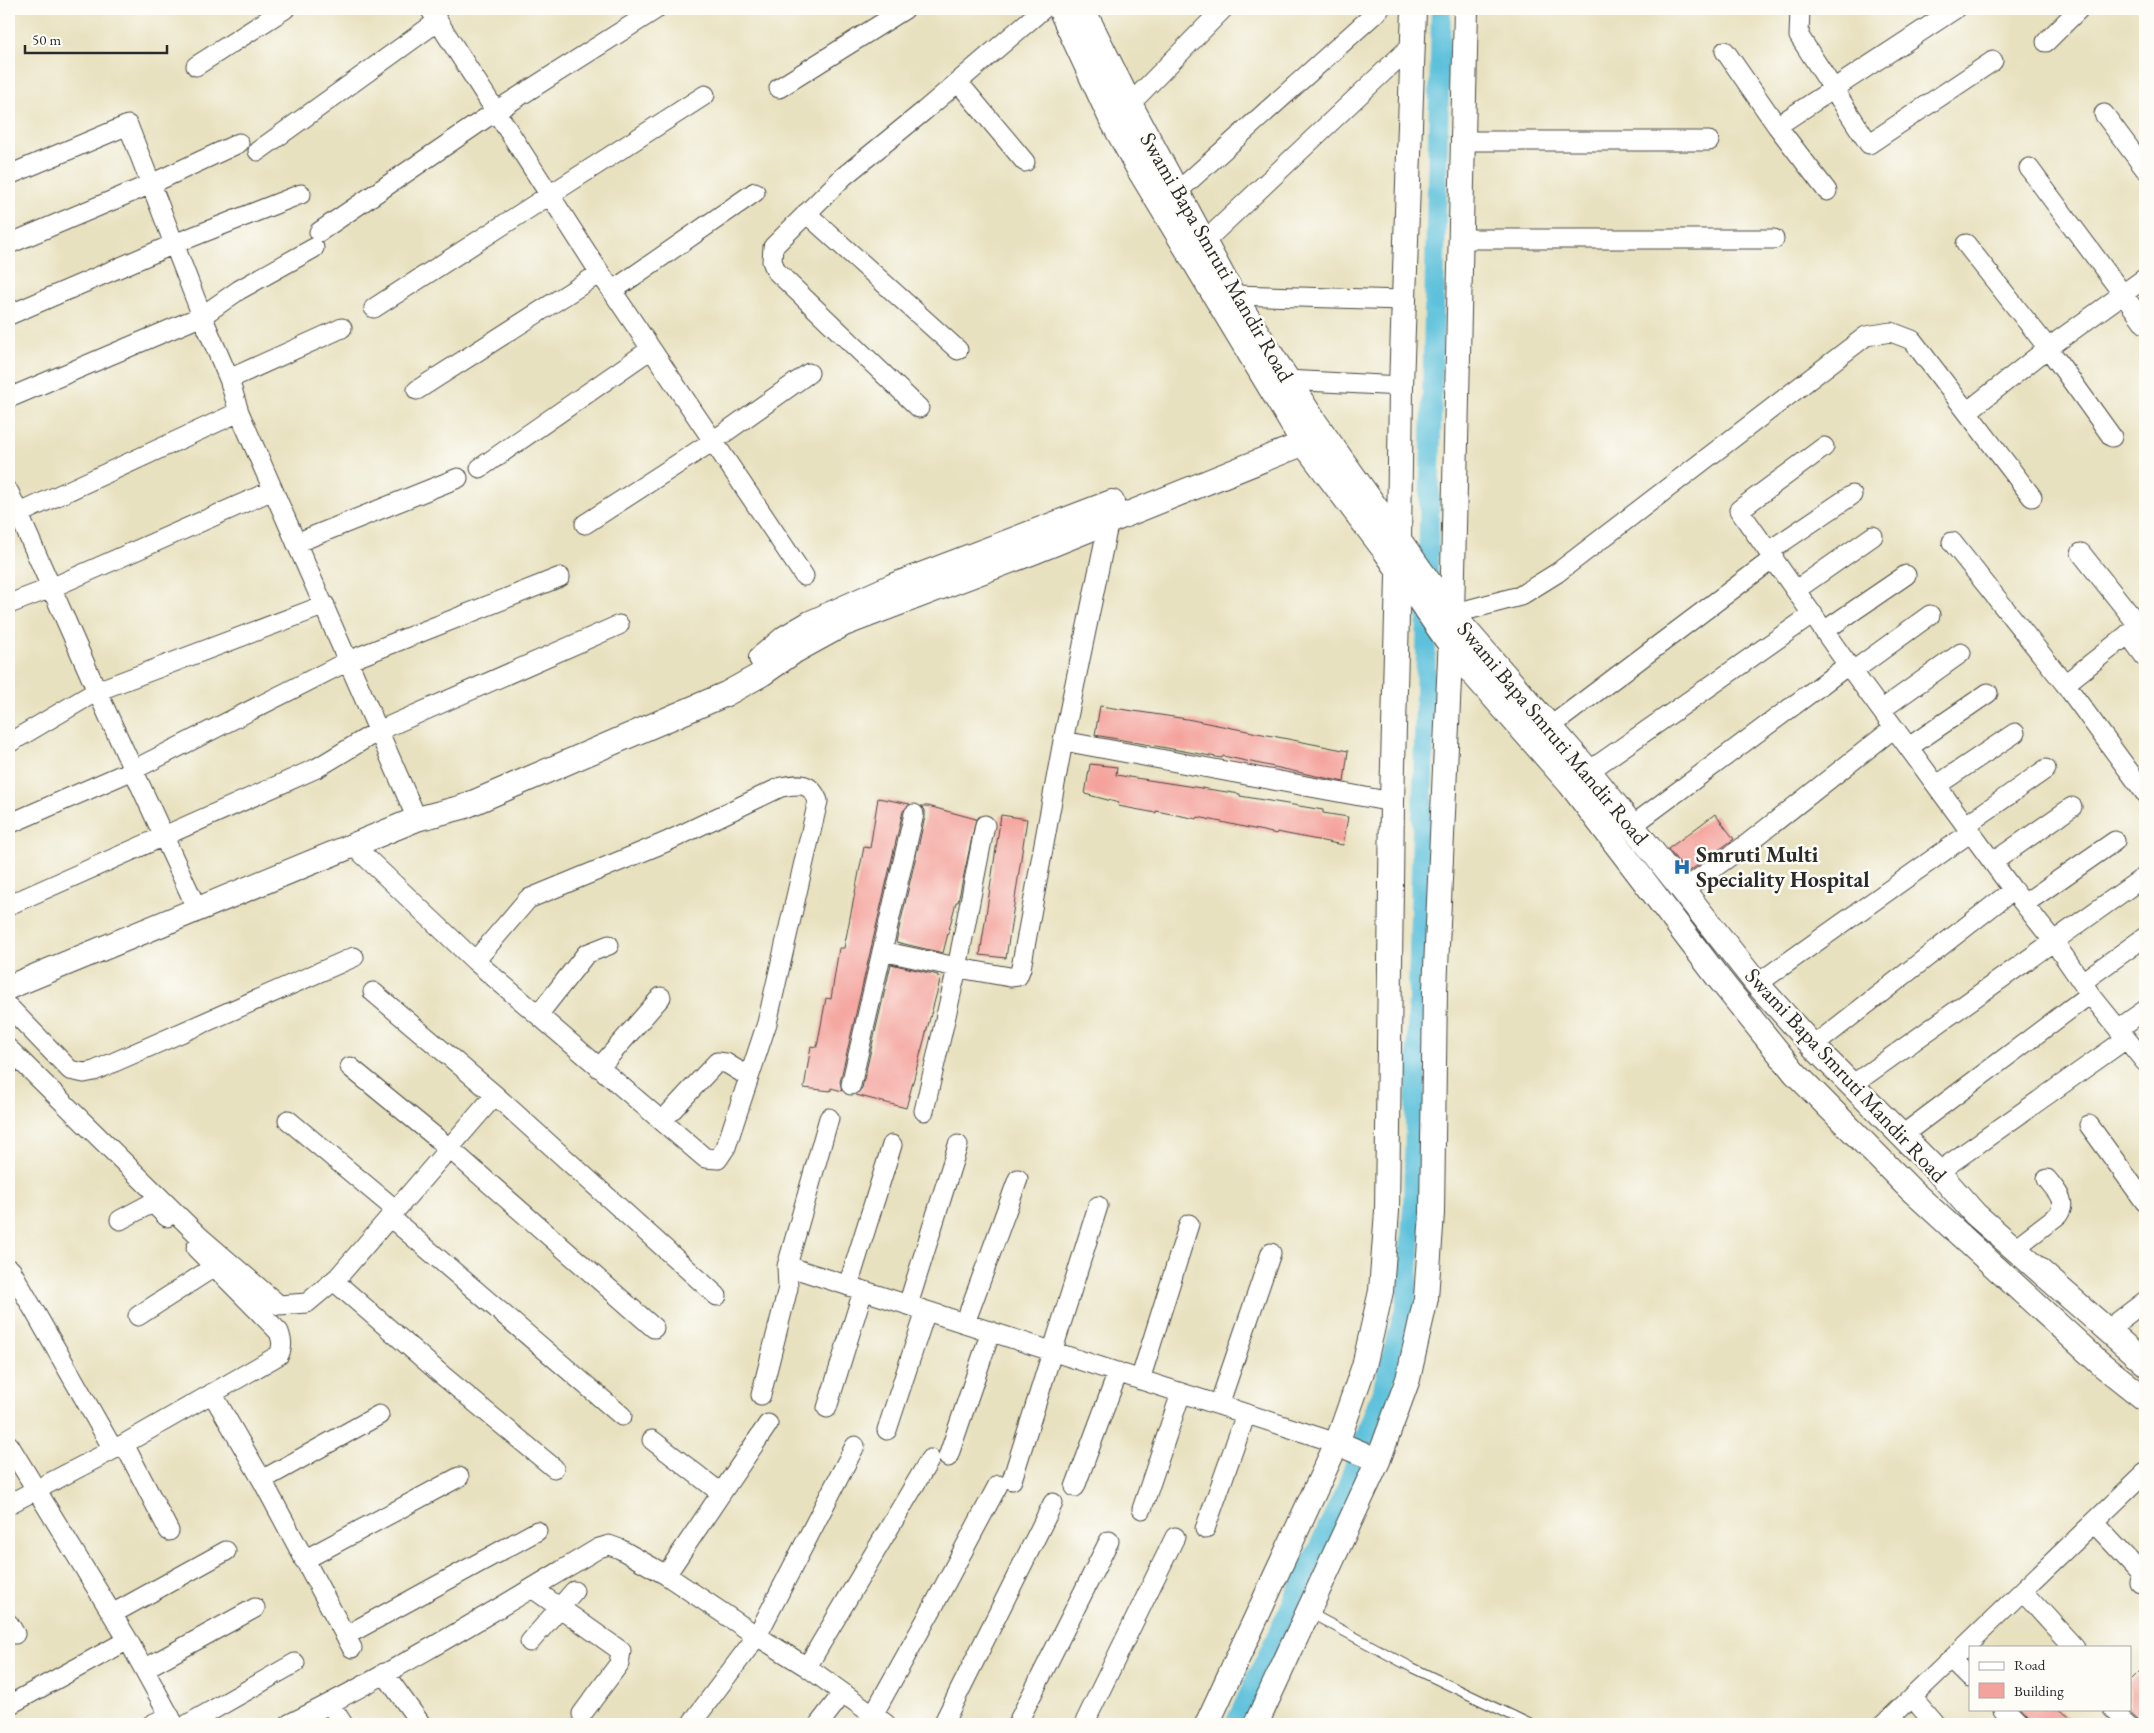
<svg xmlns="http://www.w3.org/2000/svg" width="2154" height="1733" font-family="'EB Garamond',serif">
	<rect width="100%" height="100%" fill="#fdfcf7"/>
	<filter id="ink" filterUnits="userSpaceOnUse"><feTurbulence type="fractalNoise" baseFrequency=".02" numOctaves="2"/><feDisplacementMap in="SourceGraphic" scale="10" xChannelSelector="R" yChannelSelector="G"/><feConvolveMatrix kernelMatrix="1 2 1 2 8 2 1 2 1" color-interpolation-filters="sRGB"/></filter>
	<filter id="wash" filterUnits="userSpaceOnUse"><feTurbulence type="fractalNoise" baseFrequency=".0096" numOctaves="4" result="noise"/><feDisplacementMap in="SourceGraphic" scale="20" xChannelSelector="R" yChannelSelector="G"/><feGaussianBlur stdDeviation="1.12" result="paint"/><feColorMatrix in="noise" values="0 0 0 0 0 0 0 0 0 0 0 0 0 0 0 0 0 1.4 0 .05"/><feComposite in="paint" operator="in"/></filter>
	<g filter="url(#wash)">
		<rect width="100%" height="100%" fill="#e8e1bf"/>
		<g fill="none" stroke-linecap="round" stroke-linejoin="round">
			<path stroke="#5dc1db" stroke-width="20" d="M1235,1724L1346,1489L1381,1394L1406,1305L1413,1207L1441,9"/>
		</g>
		<g id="blocks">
			<path fill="#f4a39c" d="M1100,706L1187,719L1348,751L1344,782L1223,756L1222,758L1095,735Z
				M1090,764L1117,767L1116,775L1240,794V796L1323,810V813L1348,817L1343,845L1277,832V834L1198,817L1197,819L1156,811V813L1118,806L1119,803L1085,794Z
				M878,798L910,804L903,811L840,1082L842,1091L831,1088V1091L804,1088L811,1046L817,1047L826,998L831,999L839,948H844L864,847L870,848Z
				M921,806H928L976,819L958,902H956L943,953L896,942L925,817V810Z
				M1715,814L1734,839L1687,873L1668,849Z
				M1001,815L1027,819L1006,958L980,955Z
				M891,964L938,975L937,976L941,977L906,1108L856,1095L862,1088Z
				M2145,1667V1724H2142L2139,1716L2130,1708V1682Z
				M2019,1709H2056L2078,1724H2032Z"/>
		</g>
	</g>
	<g filter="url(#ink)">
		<use href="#blocks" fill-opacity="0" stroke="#474641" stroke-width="1"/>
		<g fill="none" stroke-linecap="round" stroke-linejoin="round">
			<g stroke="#474641" stroke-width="11">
				<path id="service" d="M1308,1612L1413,1668L1530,1724"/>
			</g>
			<g stroke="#474641" stroke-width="21">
				<path id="minor" d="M430,9L600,273L804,576
					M1800,9L1799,36L1869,144L1993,61
					M2046,42L2079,9
					M1725,51L1777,126L1955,9
					M196,66L285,9
					M958,82L1025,162
					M779,88L905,9
					M1130,104L1223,9
					M2104,114L2145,169
					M1777,126L1827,191
					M1463,141H1709
					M258,151L438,21
					M2029,168L2145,324
					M9,175L128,125L202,316L229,379L239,412L417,819
					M1177,192L1380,9
					M806,213L958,350
					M319,232L496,111L655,10
					M1460,239H1774
					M1205,241L1413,44
					M9,244L151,184L239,143
					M1966,244L2048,348L2112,437
					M612,291L755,192
					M1233,295L1403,300
					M374,308L705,95
					M9,315L174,244L301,194
					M229,379L342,328
					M1286,380L1401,386
					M417,390L600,273
					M9,398L202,316L239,290L314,248
					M919,408L776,271L772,261L773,247L843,177L924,111L1043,9
					M1967,412L2048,348L2145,278
					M1824,447L1739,510L1848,665L2013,890L2054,942L2090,994L2145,1062
					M480,468L651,349
					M9,492L97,691L197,909
					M18,514L239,412
					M585,524L713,441L809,373
					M1952,542L2065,684L2145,793
					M296,543L458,478
					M1769,551L1852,495
					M2081,553L2139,626
					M1796,590L1873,536
					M9,604L51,588L273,490
					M1452,614L1520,596L1557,573L1866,336L1891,332L1912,340L2032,497
					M1824,631L1906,575
					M2128,634L2145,657
					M1853,671L1930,615
					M2065,684L2145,621
					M1881,710L1961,653
					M1551,726L1774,558
					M1063,741L1392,802
					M9,743L97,691L325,605
					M1909,747L1988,693
					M1589,771L1813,614
					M1937,785L2015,733
					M9,824L133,770L348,661L560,577
					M1633,825L1848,665
					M1966,825L2046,769
					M353,845L475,961L705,1158L718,1159L726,1147L767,1023L818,801C810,781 799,784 781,787L666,842L528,899L475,961
					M1993,862L2072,807
					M1683,890L1747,844L1894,728
					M2024,904L2115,841
					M9,905L317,768L378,731L619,625
					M882,951L970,970L1010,977L1018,976L1021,968L1063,741L1109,520V510
					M2082,982L2145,937
					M1757,984L1971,832
					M373,992L495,1095
					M9,1007L70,1070L84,1073L94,1071L354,957
					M538,1015L586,954L609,945
					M2118,1029L2145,1010
					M1813,1046L2013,890
					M9,1049L200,1237L279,1305L307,1303L338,1277L495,1095L717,1296
					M350,1067L449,1148L654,1328
					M599,1068L661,997
					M851,1085L914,814
					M1852,1085L2141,879
					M924,1111L957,968L985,825
					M288,1120L396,1210
					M662,1121L717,1062L726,1063L749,1077
					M2089,1125L2145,1202
					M1901,1136L2090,994
					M1938,1172L2126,1039
					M390,1217L622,1416
					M120,1220L150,1204L157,1207L167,1217
					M2015,1248L2058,1215C2068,1201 2056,1191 2047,1179
					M787,1266L1337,1443
					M11,1270L113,1449
					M334,1281L442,1375L554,1468
					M848,1286L892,1145
					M908,1305L958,1145
					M138,1316L214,1267
					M965,1323L1018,1179
					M2107,1330L2145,1301
					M1140,1380L1189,1224
					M212,1393L262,1480L352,1648
					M761,1395L788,1288L787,1266L829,1118
					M1219,1405L1271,1253
					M827,1408L863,1291
					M887,1430L926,1311
					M652,1440L721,1493
					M124,1444L169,1531
					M9,1445L128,1640L174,1724
					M948,1457L991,1331
					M262,1480L379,1415
					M1012,1480L1098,1206
					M1075,1487L1118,1372
					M9,1504L124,1444L279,1355C283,1346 282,1341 279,1332L196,1248
					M1142,1509L1181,1393
					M2094,1523L2138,1570L2140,1574L2139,1582
					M1205,1529L1246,1414
					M304,1560L459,1477
					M666,1575L768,1424
					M532,1588L621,1651L619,1664L582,1714
					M2023,1591L2074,1647
					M112,1614L226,1551
					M9,1624L15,1634
					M345,1636L537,1531
					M530,1642L574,1591
					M1951,1659L1970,1678
					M807,1667L930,1459
					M144,1669L255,1608
					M384,1673L421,1724
					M1912,1697L1935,1724
					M330,1704L343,1724
					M9,1705L128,1640
					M2003,1709L2018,1724
					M2114,1709L2131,1724
					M873,1715L932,1609L998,1485
					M152,1724L170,1716
					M188,1724L295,1663
					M289,1724C395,1672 497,1609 599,1548L609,1545L620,1549L666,1575L757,1636L807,1667L886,1724
					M691,1724L757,1636L855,1446
					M819,1724L843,1693
					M943,1724L1053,1503
					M1017,1724L1109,1541
					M1084,1724L1175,1537
					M1884,1724L2145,1473"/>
			</g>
			<g stroke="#474641" stroke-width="26">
				<path id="tertiary" d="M1060,9L1111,119L1139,170L1304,444L1385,551L1460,659L1570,784L1716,975L1795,1073L1911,1190L2101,1364L2145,1399
					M1083,9L1130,104L1233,295L1315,422L1452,614L1589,771L1757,984L1813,1046L1938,1172L1975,1214L2145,1363
					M761,658L786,637L810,623L892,586L1112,502
					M9,987L417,819L463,807L726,694L762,674L795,651L844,624L1031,553L1317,438
					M1337,1443L1377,1460
					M1207,1724L1337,1443L1364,1366L1381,1291L1387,1211L1392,802L1399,540L1401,386L1414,9
					M1256,1724L1378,1461L1408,1379L1426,1298L1432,1213L1435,990L1452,614L1466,9"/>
			</g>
			<use href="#service" stroke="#fff" stroke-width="9"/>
			<use href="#minor" stroke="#fff" stroke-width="19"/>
			<use href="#tertiary" stroke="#fff" stroke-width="24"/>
		</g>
	</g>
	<defs>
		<g id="hospital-bare" transform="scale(1.35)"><path d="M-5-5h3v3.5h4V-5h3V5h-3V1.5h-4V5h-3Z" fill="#1f6fb2" stroke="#fdfcf7" stroke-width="2.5" paint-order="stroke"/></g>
	</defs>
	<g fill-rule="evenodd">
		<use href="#hospital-bare" x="1682" y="867"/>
	</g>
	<g text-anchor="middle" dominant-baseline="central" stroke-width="5" stroke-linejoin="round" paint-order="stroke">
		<g font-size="22" fill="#2b2b2b" stroke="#fdfcf7">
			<text transform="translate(1217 257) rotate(60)">Swami Bapa Smruti Mandir Road</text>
			<text transform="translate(1553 733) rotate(50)">Swami Bapa Smruti Mandir Road</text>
			<text transform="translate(1846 1075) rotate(47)">Swami Bapa Smruti Mandir Road</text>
		</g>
		<g font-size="22" font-weight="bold" fill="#2b2b2b" stroke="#fdfcf7" text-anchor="start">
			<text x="1696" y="854">Smruti Multi<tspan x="1696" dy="25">Speciality Hospital</tspan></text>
		</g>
	</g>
	<rect width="2154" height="1733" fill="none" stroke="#fdfcf7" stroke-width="30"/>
	<rect x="1969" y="1646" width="162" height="65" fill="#fdfcf7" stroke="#a9a8a5"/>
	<rect x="1979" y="1662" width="25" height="8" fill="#ffffff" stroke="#a9a8a5"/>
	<text x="2014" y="1670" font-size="15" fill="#2b2b2b">Road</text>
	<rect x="1979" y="1683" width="25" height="15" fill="#f4a39c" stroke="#a9a8a5"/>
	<text x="2014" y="1696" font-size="15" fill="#2b2b2b">Building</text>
	<path d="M25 45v8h142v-8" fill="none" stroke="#2b2b2b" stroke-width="2.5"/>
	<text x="32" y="45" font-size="15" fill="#2b2b2b" stroke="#fdfcf7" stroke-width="4" paint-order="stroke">50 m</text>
</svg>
